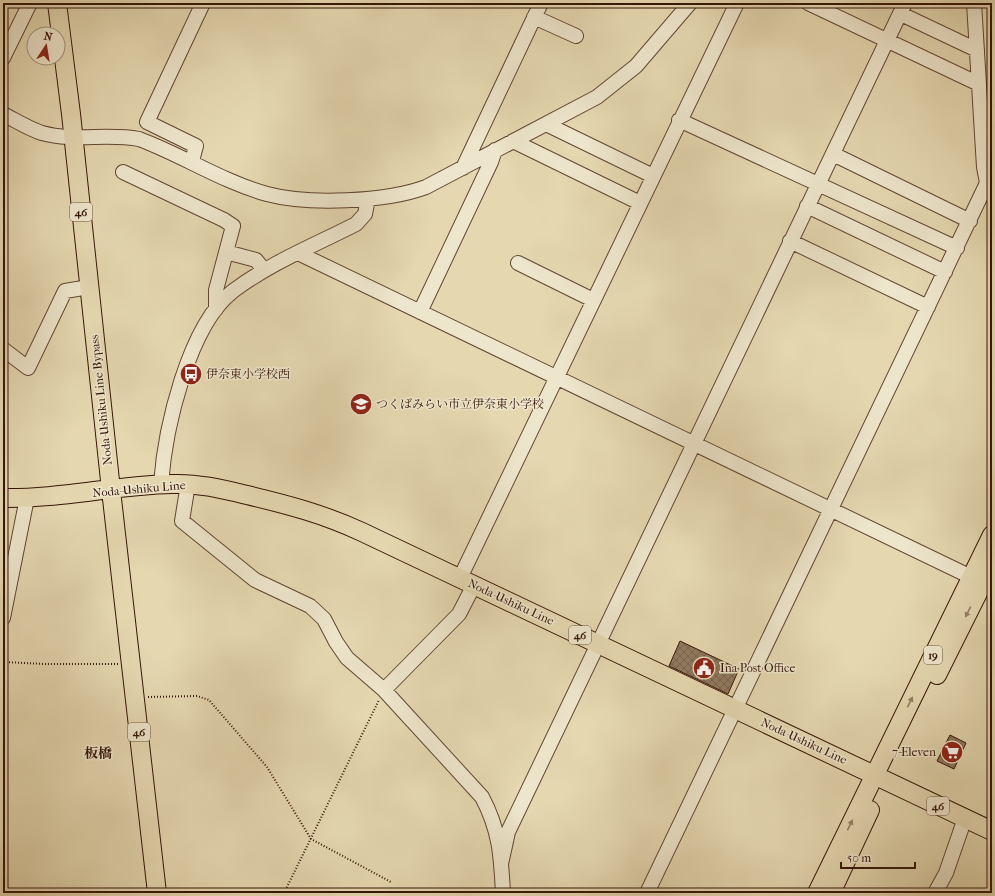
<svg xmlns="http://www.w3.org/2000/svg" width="995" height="896" font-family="'IM FELL French Canon','Noto Serif JP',serif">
	<defs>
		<pattern id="building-cross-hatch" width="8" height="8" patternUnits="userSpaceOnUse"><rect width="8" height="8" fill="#917a60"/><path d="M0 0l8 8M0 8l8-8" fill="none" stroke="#77634d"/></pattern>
	</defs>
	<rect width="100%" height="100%" fill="#e5d8b1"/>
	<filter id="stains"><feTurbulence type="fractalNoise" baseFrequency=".005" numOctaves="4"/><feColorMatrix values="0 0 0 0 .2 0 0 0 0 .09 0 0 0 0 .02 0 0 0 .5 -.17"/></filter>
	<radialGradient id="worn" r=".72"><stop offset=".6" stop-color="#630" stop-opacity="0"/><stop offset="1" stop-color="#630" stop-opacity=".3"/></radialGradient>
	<path fill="url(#building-cross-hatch)" stroke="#351508" d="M680,641L739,669L728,694L669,666Z
		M950,735L966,743L954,769L937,761Z"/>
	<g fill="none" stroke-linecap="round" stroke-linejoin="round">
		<g stroke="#614632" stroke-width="16">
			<path id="minor" d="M808,3L979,84
				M974,3L984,167L987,183L992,190
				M901,14L977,50
				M534,17L576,36
				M3,58L30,3
				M3,114C15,120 29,129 42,133C74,142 107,133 139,139C182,155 223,182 267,194C308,205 386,202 426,187L597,97L636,66L690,3
				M679,120L957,248
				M546,124L653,176
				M513,141L640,203
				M833,154L970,221
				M192,161L196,146L147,122L203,3
				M463,168L541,3
				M123,172L224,220L233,226L216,290V309
				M807,206L945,272
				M790,241L928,307
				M226,252L256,260L264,270
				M298,253L992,587
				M518,263L593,300
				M420,312L491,162L495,150
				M3,349L28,368L65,291L89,287
				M161,484C165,429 188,326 233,291C270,263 315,245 356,224L365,214L368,199
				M188,484L182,521L255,580L310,606L324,619L336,642L347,658L384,690L482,797C500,831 501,856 503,893
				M460,578L737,3
				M3,618L27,498
				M384,690L459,614L474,585
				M501,864L508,832L905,3
				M647,893L987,183
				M935,893L946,873L965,818"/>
		</g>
		<g stroke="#351508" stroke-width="20">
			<path id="major" d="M57,3L71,114L111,490L157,893
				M3,498C60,499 116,485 172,484C198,483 222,489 247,495C289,505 323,514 362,532L992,831
				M937,675L992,565
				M817,893L992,535
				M831,893L870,810"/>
		</g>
		<path stroke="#351508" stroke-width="2" stroke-dasharray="1 2" stroke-linecap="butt" d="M3,662L45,664H118
			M148,697L197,696L209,700L267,767L311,839L391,882
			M3,890L99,893
			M284,893L379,700"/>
		<use href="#minor" stroke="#eee6cc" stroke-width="14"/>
		<use href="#major" stroke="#e5d8b1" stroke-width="18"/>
	</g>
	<defs><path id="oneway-solid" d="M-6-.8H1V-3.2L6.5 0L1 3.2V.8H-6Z"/></defs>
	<g fill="#968065">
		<use href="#oneway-solid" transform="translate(968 612) rotate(116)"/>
		<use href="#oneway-solid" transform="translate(910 702) rotate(-64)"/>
		<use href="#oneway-solid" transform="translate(850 825) rotate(-64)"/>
	</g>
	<defs>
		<g id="bus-disc" transform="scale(1.15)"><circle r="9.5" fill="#8f2418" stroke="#eee6cc"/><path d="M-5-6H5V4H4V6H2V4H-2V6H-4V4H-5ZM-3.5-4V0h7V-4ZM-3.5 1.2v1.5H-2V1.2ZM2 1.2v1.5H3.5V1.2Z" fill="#fff"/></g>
		<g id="school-disc" transform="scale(1.15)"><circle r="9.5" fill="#8f2418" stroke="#eee6cc"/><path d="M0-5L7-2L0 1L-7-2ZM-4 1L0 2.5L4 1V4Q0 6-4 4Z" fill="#fff"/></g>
		<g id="civic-disc" transform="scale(1.15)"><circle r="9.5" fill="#8f2418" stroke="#eee6cc"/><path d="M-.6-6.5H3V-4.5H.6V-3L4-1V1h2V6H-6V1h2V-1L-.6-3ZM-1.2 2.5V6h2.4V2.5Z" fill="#fff"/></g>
		<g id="supermarket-disc" transform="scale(1.15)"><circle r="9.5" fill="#8f2418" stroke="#eee6cc"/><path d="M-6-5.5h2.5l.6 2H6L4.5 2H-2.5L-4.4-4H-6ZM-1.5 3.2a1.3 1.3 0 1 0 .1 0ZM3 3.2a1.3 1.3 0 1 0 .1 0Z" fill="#fff"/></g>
	</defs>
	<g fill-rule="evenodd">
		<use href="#bus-disc" x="191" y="374"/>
		<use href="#school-disc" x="361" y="404"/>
		<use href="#civic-disc" x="704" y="668"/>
		<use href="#supermarket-disc" x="952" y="752"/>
	</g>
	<g text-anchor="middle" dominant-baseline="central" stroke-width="3" stroke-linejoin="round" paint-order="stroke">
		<g fill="#eee6cc" stroke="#6c5443" stroke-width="1">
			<rect x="70" y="203" width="22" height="18" rx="3"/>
			<rect x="569" y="626" width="22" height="18" rx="3"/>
			<rect x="924" y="646" width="18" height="18" rx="3"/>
			<rect x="128" y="723" width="22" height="18" rx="3"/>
			<rect x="927" y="797" width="22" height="18" rx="3"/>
		</g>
		<g font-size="11" font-weight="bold" fill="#351508">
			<text x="81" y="212">46</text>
			<text x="580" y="635">46</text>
			<text x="933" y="655">19</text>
			<text x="139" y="732">46</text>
			<text x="938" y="806">46</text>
		</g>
		<g font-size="12" fill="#351508" stroke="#eee6cc" text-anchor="start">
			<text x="206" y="374">伊奈東小学校西</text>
			<text x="376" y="404">つくばみらい市立伊奈東小学校</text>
			<text x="720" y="668">Ina Post Office</text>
			<text x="936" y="752" text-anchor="end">7-Eleven</text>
		</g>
		<g font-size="12" fill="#351508" stroke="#eee6cc">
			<text transform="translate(101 400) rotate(-96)">Noda-Ushiku Line Bypass</text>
			<text transform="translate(139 489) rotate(-5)">Noda-Ushiku Line</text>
			<text transform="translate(511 602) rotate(25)">Noda-Ushiku Line</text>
			<text transform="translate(804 741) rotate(25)">Noda-Ushiku Line</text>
		</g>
		<g font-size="14" font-weight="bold" fill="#351508" stroke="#eee6cc">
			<text x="98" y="753">板橋</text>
		</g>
	</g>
	<rect width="995" height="896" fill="none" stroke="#e5d8b1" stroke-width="16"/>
	<rect x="4" y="4" width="987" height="888" fill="none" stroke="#351508" stroke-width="2"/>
	<rect x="8" y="8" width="979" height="880" fill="none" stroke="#351508"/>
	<g transform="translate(46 46) rotate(12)"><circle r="19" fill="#eee6cc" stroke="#a4927e"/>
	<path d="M0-3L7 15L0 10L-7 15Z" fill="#8f2418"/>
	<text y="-6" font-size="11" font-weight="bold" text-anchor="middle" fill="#351508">N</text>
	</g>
	<path d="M841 862v6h74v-6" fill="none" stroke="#351508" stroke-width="2"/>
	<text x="847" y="862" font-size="12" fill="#351508" stroke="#eee6cc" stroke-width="3" paint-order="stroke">50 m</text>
	<rect width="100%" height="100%" filter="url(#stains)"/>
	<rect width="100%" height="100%" fill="url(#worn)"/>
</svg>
